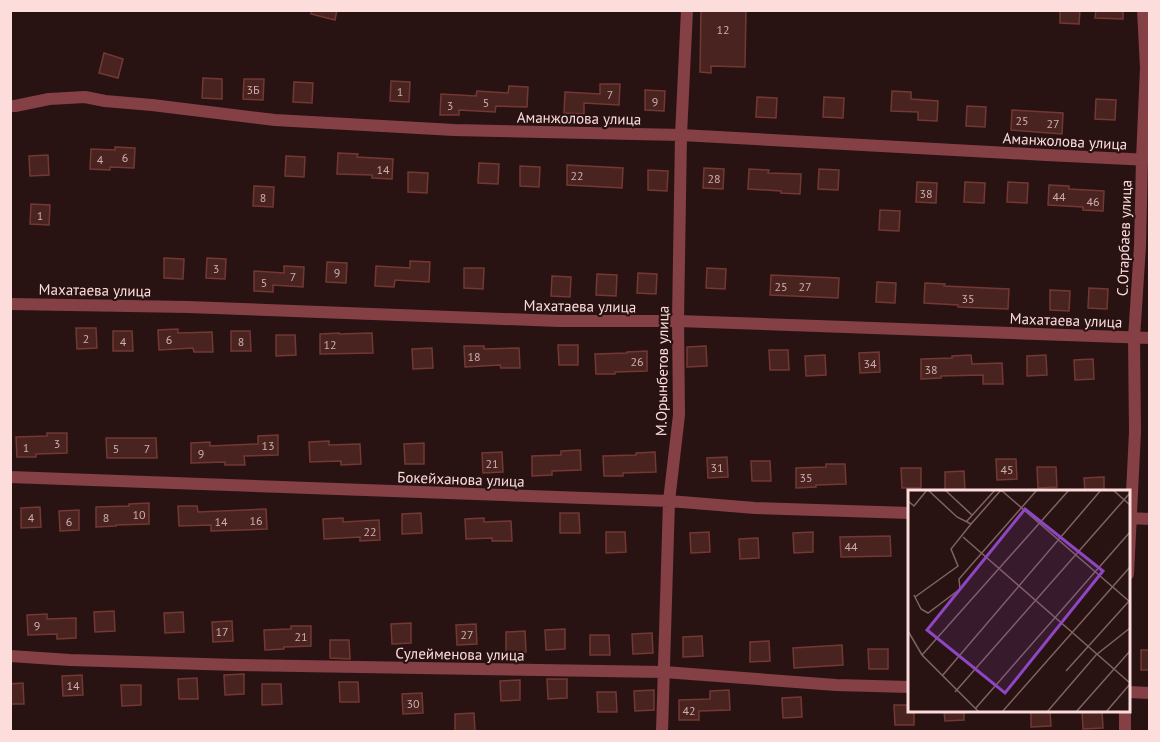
<svg xmlns="http://www.w3.org/2000/svg" width="1160" height="742" font-family="'PT Sans',sans-serif">
	<rect width="100%" height="100%" fill="#291312"/>
	<path fill="#49231f" stroke="#733833" stroke-width="1.5" d="M311,10H337L335,20L311,14Z
		M701,10H746L745,67L711,66V73L700,72Z
		M1060,10H1080L1079,24L1060,23Z
		M1096,10H1123V19L1095,18Z
		M104,53L123,59L118,78L99,73Z
		M203,78L222,79V99L202,98Z
		M244,79H264L263,100L243,99Z
		M391,81L410,82L409,102L390,101Z
		M294,82L313,83L312,103L293,102Z
		M600,84H620L619,105L584,103V114L564,113L565,92L600,94Z
		M509,86L528,87L527,107L496,106L495,112L459,110V115H440L441,94L476,96L477,91L508,93Z
		M645,90L665,91L664,111L645,110Z
		M892,91L911,92V99L938,101L937,121L918,120V112L891,111Z
		M757,97L777,98L776,118L756,117Z
		M824,97L844,98L843,118L823,117Z
		M1096,99L1116,100L1115,120L1095,119Z
		M967,106L986,107L985,127L966,126Z
		M1012,110L1063,113L1062,134L1011,130Z
		M115,147L135,148L134,168L110,167V170L90,169L91,149L115,150Z
		M338,153L358,154L357,157L393,159L392,179L372,178V175L337,174Z
		M48,155L49,175L30,176L29,156Z
		M286,156L305,157L304,177L285,176Z
		M479,163L499,164L498,184L478,183Z
		M567,165L623,168L622,188L567,185Z
		M520,166L540,167L539,187L520,186Z
		M704,168L724,169L723,189L703,188Z
		M749,169L769,170L768,173L801,174L800,194L781,193V191L748,189Z
		M819,169L839,170L838,190L818,189Z
		M648,170L668,171L667,191L648,190Z
		M408,172L428,173L427,193L408,192Z
		M917,182L937,183L936,203L916,202Z
		M965,182L985,183L984,203L964,202Z
		M1008,182L1028,183L1027,203L1007,202Z
		M1049,185L1069,186V189L1104,191L1103,211L1083,210V207L1048,205Z
		M254,186L274,187L273,207L253,206Z
		M31,204L50,205L49,225L30,224Z
		M880,210L900,211L899,231L879,230Z
		M164,258L184,259L183,279L164,278Z
		M207,258L226,259L225,279L206,278Z
		M410,261L430,262L429,282L395,280L394,287L375,286L376,266L410,268Z
		M327,262L347,263L346,283L326,282Z
		M284,266L304,267L303,287L273,285V292L254,291V271L284,273Z
		M464,268H484L483,289L464,288Z
		M707,268L726,269L725,289L706,288Z
		M638,273L657,274L656,294L637,293Z
		M597,274L617,275L616,296L596,295Z
		M771,275L839,278L838,298L770,295Z
		M552,276L571,277L570,297L551,296Z
		M877,282L896,283L895,303L876,302Z
		M925,283L945,284L944,286L1009,289L1008,309L958,307V305L924,303Z
		M1089,288L1108,289L1107,309L1088,308Z
		M1050,290L1070,291L1069,311L1050,310Z
		M76,328H96L97,348L77,349Z
		M178,329V333L212,332L213,352H194L193,348L159,350L158,330Z
		M113,331H132L133,351H113Z
		M231,331H250L251,351H231Z
		M339,333V334L372,333L373,353L320,354V334Z
		M276,335H295L296,355L276,356Z
		M558,345H578V365H559Z
		M464,346H484V349L519,348L520,368H501L500,365L465,367Z
		M706,346L707,366L687,367V347Z
		M432,348L433,368L413,369L412,349Z
		M769,350H788L789,370H770Z
		M647,351V371L615,372V374H596L595,354L627,353V352Z
		M879,352L880,372L860,373L859,353Z
		M825,355L826,375L806,376L805,356Z
		M971,355L972,364L1002,363L1003,384H983V375L941,376V378L921,379V359L952,358V356Z
		M1046,355L1047,375L1027,376V356Z
		M1093,359L1094,379L1075,380L1074,360Z
		M47,433H67V453L36,454V457H17L16,437L47,436Z
		M278,435V455L244,456L245,465H225V462L191,463V443L210,442V446L258,444V436Z
		M106,438H156L157,458H107Z
		M329,441V445L360,444L361,464L341,465V461L310,462L309,442Z
		M424,443V464H405L404,444Z
		M580,450L581,470L552,471V475L532,476V456L561,455V451Z
		M502,452L503,472L483,473L482,453Z
		M655,452L656,472L623,473V476H604L603,456L636,455V453Z
		M727,457L728,477L708,478L707,458Z
		M996,459H1016L1017,479L997,480Z
		M751,461H770L771,481H752Z
		M826,464H845L846,484L816,485V487L796,488V468L826,467Z
		M1037,467H1056L1057,487L1038,488Z
		M901,468H921V488H902Z
		M964,471L965,491L945,492V472Z
		M1104,477V492H1085L1084,478Z
		M149,503V524L116,525V526L96,527V507L129,506V504Z
		M178,506H197L198,512L266,509L267,529L211,531V525L179,526Z
		M40,507L41,527L21,528V508Z
		M79,510V530L60,531L59,511Z
		M421,513L422,533L402,534V514Z
		M560,513H579L580,533H560Z
		M343,518V522L379,520L380,540L360,541V537L324,539L323,519Z
		M484,518V522L511,521L512,541H492V538L466,539L465,519Z
		M606,532H625L626,552L606,553Z
		M709,532L710,552L691,553L690,533Z
		M813,532V552L794,553L793,533Z
		M890,536L891,556L841,557L840,537Z
		M758,538L759,558L740,559L739,539Z
		M114,611L115,631L95,632L94,612Z
		M183,612L184,632L165,633L164,613Z
		M47,614V619L76,618V638L57,639V634L28,635L27,615Z
		M232,621L233,641L213,642L212,622Z
		M411,623V643L392,644L391,624Z
		M476,624L477,644L457,645L456,625Z
		M291,626H311V646L284,647V649L265,650L264,630L291,629Z
		M565,629V649L546,650L545,630Z
		M525,631L526,652H506V632Z
		M652,633L653,653L633,654L632,634Z
		M590,635H609L610,655H590Z
		M702,636L703,656L683,657V637Z
		M330,640H349L350,659L330,658Z
		M769,641L770,661L750,662V642Z
		M842,645L843,665L794,668L793,648Z
		M868,649H888V669H869Z
		M1141,650H1149V670H1141Z
		M244,674V694L225,695L224,675Z
		M82,675L83,695L63,696L62,676Z
		M197,678L198,699H179L178,679Z
		M547,679H567V698L548,699Z
		M520,680V700L501,701L500,681Z
		M339,682H358L359,702H340Z
		M23,683L24,704H10V684Z
		M262,684H281L282,704L262,705Z
		M121,685H141V705L122,706Z
		M654,690V710L635,711L634,691Z
		M729,690L730,710L699,711V720H679V700L710,699V691Z
		M597,692H616L617,712H598Z
		M422,693L423,713L403,714L402,694Z
		M801,697L802,717L783,718L782,698Z
		M894,705H909V711H914V725H895Z
		M944,711H964V720L945,721Z
		M1031,711H1050L1051,726L1031,727Z
		M1082,711H1102L1103,728L1083,729Z
		M474,713L475,732H455V714Z"/>
	<g fill="none" stroke-linecap="round" stroke-linejoin="round">
		<path stroke="#854046" stroke-width="12" d="M10,106H15L49,99L85,97L105,101L152,105L275,120L454,130L681,135L1046,155L1150,160
			M10,304L188,307L559,321H678L1150,338
			M10,477L669,501L755,508L910,513
			M1128,518L1150,519
			M1128,574L1135,432L1134,338L1140,246L1142,160L1146,68L1143,10
			M10,656L70,660L237,665L664,672L836,685L910,687
			M1128,692L1150,693
			M662,732L669,501L679,415L678,321L681,135L687,10
			M1125,732V710"/>
	</g>
	<g text-anchor="middle" dominant-baseline="central" stroke-width="4.5" stroke-linejoin="round" paint-order="stroke">
		<g font-size="12" fill="#d0aead">
			<text x="723" y="29">12</text>
			<text x="253" y="89">3Б</text>
			<text x="400" y="91">1</text>
			<text x="610" y="94">7</text>
			<text x="655" y="101">9</text>
			<text x="486" y="102">5</text>
			<text x="450" y="105">3</text>
			<text x="1022" y="120">25</text>
			<text x="1053" y="123">27</text>
			<text x="125" y="157">6</text>
			<text x="100" y="159">4</text>
			<text x="383" y="169">14</text>
			<text x="577" y="175">22</text>
			<text x="714" y="178">28</text>
			<text x="926" y="193">38</text>
			<text x="1059" y="196">44</text>
			<text x="263" y="197">8</text>
			<text x="1093" y="201">46</text>
			<text x="40" y="215">1</text>
			<text x="216" y="268">3</text>
			<text x="337" y="272">9</text>
			<text x="293" y="276">7</text>
			<text x="264" y="282">5</text>
			<text x="781" y="286">25</text>
			<text x="805" y="286">27</text>
			<text x="968" y="298">35</text>
			<text x="86" y="338">2</text>
			<text x="169" y="339">6</text>
			<text x="123" y="341">4</text>
			<text x="241" y="341">8</text>
			<text x="330" y="344">12</text>
			<text x="474" y="356">18</text>
			<text x="637" y="361">26</text>
			<text x="870" y="363">34</text>
			<text x="931" y="369">38</text>
			<text x="57" y="443">3</text>
			<text x="268" y="445">13</text>
			<text x="26" y="447">1</text>
			<text x="116" y="448">5</text>
			<text x="147" y="448">7</text>
			<text x="201" y="453">9</text>
			<text x="492" y="463">21</text>
			<text x="717" y="467">31</text>
			<text x="1007" y="469">45</text>
			<text x="806" y="477">35</text>
			<text x="139" y="514">10</text>
			<text x="31" y="517">4</text>
			<text x="106" y="517">8</text>
			<text x="256" y="520">16</text>
			<text x="69" y="521">6</text>
			<text x="221" y="521">14</text>
			<text x="370" y="531">22</text>
			<text x="851" y="546">44</text>
			<text x="37" y="625">9</text>
			<text x="222" y="631">17</text>
			<text x="467" y="634">27</text>
			<text x="301" y="636">21</text>
			<text x="73" y="685">14</text>
			<text x="413" y="703">30</text>
			<text x="689" y="710">42</text>
		</g>
		<g font-size="15" fill="#fddcdc" stroke="#291312">
			<text transform="translate(579 118) rotate(1)">Аманжолова улица</text>
			<text transform="translate(1065 141) rotate(3)">Аманжолова улица</text>
			<text transform="translate(1124 238) rotate(-88)">С.Отарбаев улица</text>
			<text transform="translate(95 290) rotate(1)">Махатаева улица</text>
			<text transform="translate(580 306) rotate(1)">Махатаева улица</text>
			<text transform="translate(1066 320) rotate(2)">Махатаева улица</text>
			<text transform="translate(662 371) rotate(-89)">М.Орынбетов улица</text>
			<text transform="translate(461 479) rotate(2)">Бокейханова улица</text>
			<text transform="translate(460 654) rotate(1)">Сулейменова улица</text>
		</g>
	</g>
	<g transform="translate(908 490)">
		<rect width="222" height="222" fill="#291312"/>
		<path fill="none" stroke="#7e6363" stroke-width="1.5" d="M20,0L49,27L63,34L93,0M37,0L64,25M93,0L222,112M205,0L222,15M0,11L6,16L19,0M58,32L87,0M55,47L222,193M6,105L13,119L20,123L52,99L51,89L129,0M7,107L50,76L43,59L63,34M0,141L14,165L71,222M14,165L161,0M158,181L222,110M34,186L193,0M47,202L222,3M67,219L222,42M94,222L222,77M139,222L188,165L222,138M168,222L222,161M198,222L222,194"/>
		<path fill="#8e46c3" fill-opacity="0.15" stroke="#8e46c3" stroke-width="3" d="M117,19L195,81L97,203L19,140Z"/>
		<rect width="222" height="222" fill="none" stroke="#fddcdc" stroke-width="3"/>
	</g>
	<rect width="1160" height="742" fill="none" stroke="#fddcdc" stroke-width="24"/>
</svg>
